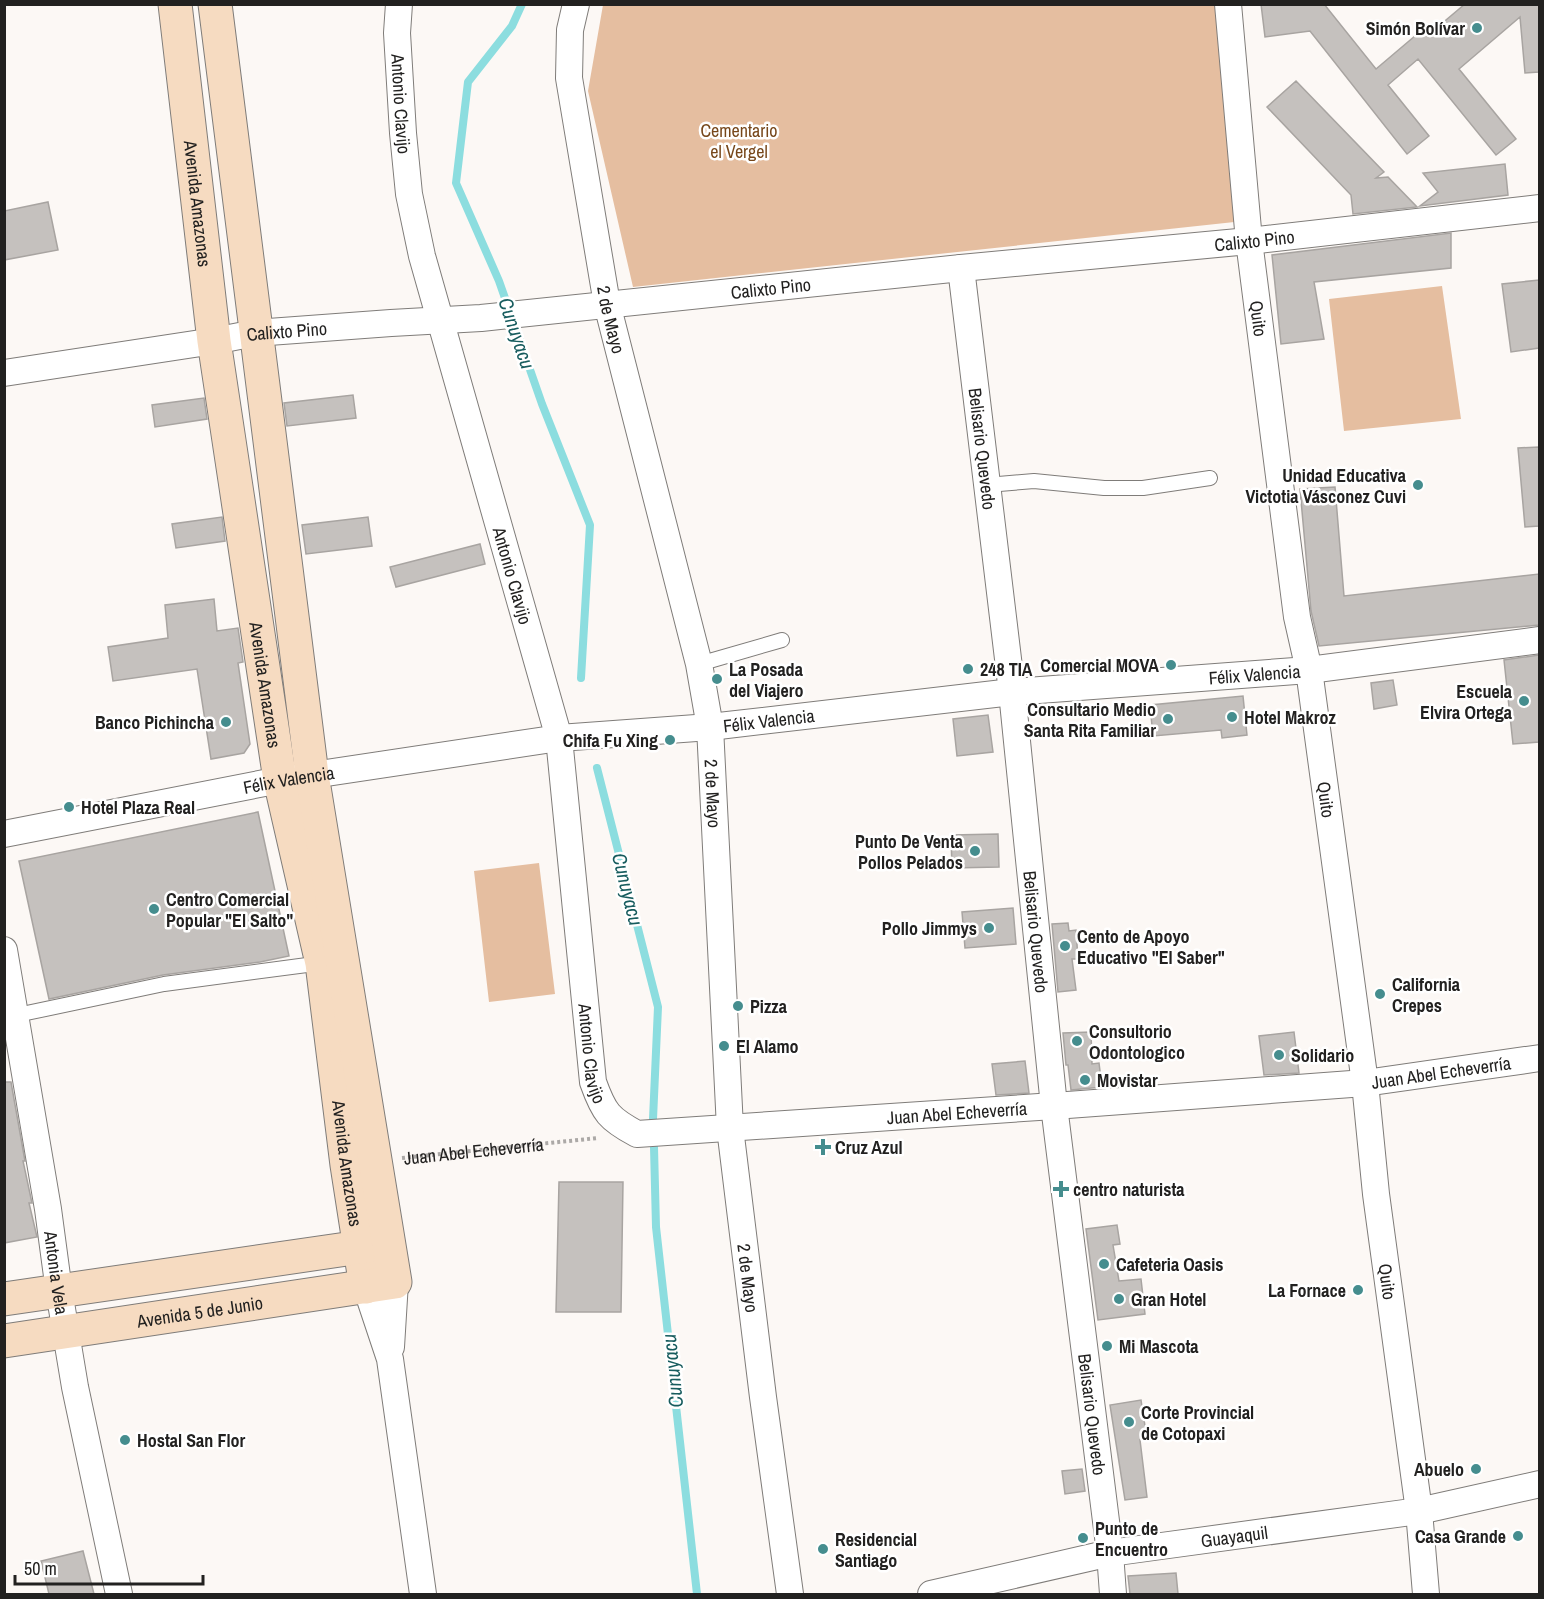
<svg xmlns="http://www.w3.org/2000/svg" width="1544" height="1599" font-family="'Archivo Narrow',sans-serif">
	<rect width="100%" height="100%" fill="#fcf8f5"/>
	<path fill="#e5bea0" d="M603,5H1227L1253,220L633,287L588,91Z
		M1442,286L1461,419L1344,431L1329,299Z
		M539,863L555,994L489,1002L474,871Z"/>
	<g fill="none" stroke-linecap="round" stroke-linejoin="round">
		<path stroke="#8cdddf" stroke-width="8" d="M522,4L512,26L468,82L456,183L499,281L542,404L590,525L581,678
			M597,768L658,1007L653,1119
			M654,1147L656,1227L697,1594"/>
	</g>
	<path fill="#c5c1be" stroke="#a8a4a1" stroke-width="1.5" d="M1261,4H1324L1376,69L1422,30L1427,36L1465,4H1539V72L1525,73L1520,17L1459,69L1516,139L1496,155L1418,59L1388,85L1429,136L1407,154L1310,31L1265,37Z
		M1296,81L1384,172L1376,178L1388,177L1417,207L1353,214L1351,195L1267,107Z
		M1505,164L1508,195L1420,206L1438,192L1423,173Z
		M48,202L58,250L4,260V211Z
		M1451,233V268L1314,282L1324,339L1281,344L1272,255Z
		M1539,280V348L1511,352L1502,284Z
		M353,395L356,418L287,426L284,403Z
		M204,398L207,419L155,427L152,405Z
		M1539,447V526L1525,527L1518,448Z
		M1335,487L1344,596L1539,574V625L1319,646L1311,611L1300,489Z
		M222,517L225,541L176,548L172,524Z
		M368,517L372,546L306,554L302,525Z
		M480,544L485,564L396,587L390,567Z
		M214,599L217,631L238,628L243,662L238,663L250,744L244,753L211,759L197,669L113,681L108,647L168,638L165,605Z
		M1539,655V742L1513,744L1504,660Z
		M1393,680L1397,705L1374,709L1371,683Z
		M1243,696L1247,735L1222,738L1221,730L1153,736L1150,705Z
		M988,715L993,752L957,756L953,719Z
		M258,812L289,956L260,962L163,975L49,999L19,861Z
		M998,834L999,867L952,868L951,835Z
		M1013,908L1016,944L965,948L962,912Z
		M1068,923L1069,931L1076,930L1078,959H1072L1076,990L1058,992L1052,924Z
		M1091,1032L1092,1064L1099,1063L1102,1087L1071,1090L1068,1065H1066L1063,1033Z
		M1294,1032L1299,1073L1264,1075L1259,1036Z
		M1025,1061L1029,1093L996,1095L992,1064Z
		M4,1082H11L25,1161H23L32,1203H29L37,1237L4,1243Z
		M559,1182H623L621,1312H556Z
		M1117,1225L1120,1244L1113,1245L1119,1281L1141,1279L1145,1314L1098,1320L1086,1229Z
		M1141,1400L1147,1439L1140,1440L1147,1497L1125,1500L1110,1405Z
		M1082,1469L1085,1491L1065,1494L1062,1471Z
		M83,1551L94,1594H49L41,1561Z
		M1176,1573L1178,1594H1130L1128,1576Z"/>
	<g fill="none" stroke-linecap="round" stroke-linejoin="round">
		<g stroke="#7f7c79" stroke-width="16">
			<path id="service" d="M987,485L1034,481L1104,488H1143L1210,478
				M699,664L782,640
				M17,1015L164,984L322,963"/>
		</g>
		<g stroke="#7f7c79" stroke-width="28">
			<g id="minor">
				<path id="s2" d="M399,4L397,33L403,133L409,194L422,256L559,738L593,1082C604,1113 609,1119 637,1134L1054,1106L1365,1083L1540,1058"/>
				<path id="s3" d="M576,4L570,30L569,78L607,304L699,664L710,727L730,1128L763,1397L790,1594"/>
				<path id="s4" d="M1228,4L1249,241L1297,617L1309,670L1365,1083L1376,1194L1419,1511L1426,1594"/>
				<path id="s5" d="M961,268L1012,692L1054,1106L1110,1553L1113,1594"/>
				<path id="s6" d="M4,373L214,341L255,333L391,323L481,318L961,268L1249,241L1540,208"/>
				<path id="s7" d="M4,834L280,780L559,738L710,727L1012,692L1309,670L1540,640"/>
				<path id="s8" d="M4,950L48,1209L59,1291L75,1387L119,1594"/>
				<path d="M366,1287L390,1359L423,1594"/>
				<path d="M391,1347L395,1282"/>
				<path id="s9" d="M931,1594L1110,1553L1419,1511L1540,1484"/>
			</g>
		</g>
		<g stroke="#7f7c79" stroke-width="35">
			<g id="secondary">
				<path id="s10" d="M175,4L214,341L236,487L280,780L322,963L347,1165L366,1287"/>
				<path d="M4,1299L381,1244"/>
				<path id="s11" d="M4,1341L395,1282L312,775L215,4"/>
			</g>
		</g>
		<path stroke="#aca9a7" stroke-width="4" stroke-dasharray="3 3" stroke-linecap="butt" id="s1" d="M402,1158L598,1138"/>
		<use href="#service" stroke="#fff" stroke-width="14"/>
		<use href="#minor" stroke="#fff" stroke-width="26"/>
		<use href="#secondary" stroke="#f6dbc1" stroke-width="33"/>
	</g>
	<g fill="#458d8e" stroke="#fff" stroke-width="2">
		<circle cx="1477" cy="28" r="6"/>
		<circle cx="1418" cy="485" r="6"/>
		<circle cx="1171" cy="665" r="6"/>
		<circle cx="968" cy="669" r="6"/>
		<circle cx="717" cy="679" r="6"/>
		<circle cx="1524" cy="701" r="6"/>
		<circle cx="1232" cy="717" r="6"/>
		<circle cx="1168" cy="719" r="6"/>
		<circle cx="226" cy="722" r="6"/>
		<circle cx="670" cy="740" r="6"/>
		<circle cx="69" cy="807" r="6"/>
		<circle cx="975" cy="851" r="6"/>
		<circle cx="154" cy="909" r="6"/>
		<circle cx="989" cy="928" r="6"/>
		<circle cx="1065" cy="946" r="6"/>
		<circle cx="1380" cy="994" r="6"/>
		<circle cx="738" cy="1006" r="6"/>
		<circle cx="1077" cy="1041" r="6"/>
		<circle cx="724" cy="1046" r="6"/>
		<circle cx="1279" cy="1055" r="6"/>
		<circle cx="1085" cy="1080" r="6"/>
		<path d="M820 1138h6v6h6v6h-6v6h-6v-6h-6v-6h6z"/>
		<path d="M1058 1180h6v6h6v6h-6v6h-6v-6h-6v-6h6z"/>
		<circle cx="1104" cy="1264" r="6"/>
		<circle cx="1358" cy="1290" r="6"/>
		<circle cx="1119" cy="1299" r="6"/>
		<circle cx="1107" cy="1346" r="6"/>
		<circle cx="1129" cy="1422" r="6"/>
		<circle cx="125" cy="1440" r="6"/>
		<circle cx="1476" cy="1469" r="6"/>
		<circle cx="1518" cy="1536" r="6"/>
		<circle cx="1083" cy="1538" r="6"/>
		<circle cx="823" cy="1549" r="6"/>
	</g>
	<g text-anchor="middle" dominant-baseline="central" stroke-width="5" stroke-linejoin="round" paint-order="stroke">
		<g font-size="18" font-weight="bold" fill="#222120" stroke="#fff" text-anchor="start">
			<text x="1465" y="28" text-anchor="end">Simón Bolívar</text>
			<text x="1406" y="475" text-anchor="end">Unidad Educativa<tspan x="1406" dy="21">Victotia Vásconez Cuvi</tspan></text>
			<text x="1159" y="665" text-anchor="end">Comercial MOVA</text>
			<text x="729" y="669">La Posada<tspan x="729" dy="21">del Viajero</tspan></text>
			<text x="980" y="669">248 TIA</text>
			<text x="1512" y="691" text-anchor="end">Escuela<tspan x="1512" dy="21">Elvira Ortega</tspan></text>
			<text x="1156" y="709" text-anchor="end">Consultario Medio<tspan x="1156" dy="21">Santa Rita Familiar</tspan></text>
			<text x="1244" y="717">Hotel Makroz</text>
			<text x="214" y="722" text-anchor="end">Banco Pichincha</text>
			<text x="658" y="740" text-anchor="end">Chifa Fu Xing</text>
			<text x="81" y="807">Hotel Plaza Real</text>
			<text x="963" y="841" text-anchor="end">Punto De Venta<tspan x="963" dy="21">Pollos Pelados</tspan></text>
			<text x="166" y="899">Centro Comercial<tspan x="166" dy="21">Popular "El Salto"</tspan></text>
			<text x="977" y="928" text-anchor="end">Pollo Jimmys</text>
			<text x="1077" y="936">Cento de Apoyo<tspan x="1077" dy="21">Educativo "El Saber"</tspan></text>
			<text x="1392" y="984">California<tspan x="1392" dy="21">Crepes</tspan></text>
			<text x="750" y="1006">Pizza</text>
			<text x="1089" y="1031">Consultorio<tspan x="1089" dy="21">Odontologico</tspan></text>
			<text x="736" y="1046">El Alamo</text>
			<text x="1291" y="1055">Solidario</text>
			<text x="1097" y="1080">Movistar</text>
			<text x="835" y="1147">Cruz Azul</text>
			<text x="1073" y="1189">centro naturista</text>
			<text x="1116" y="1264">Cafeteria Oasis</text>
			<text x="1346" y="1290" text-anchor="end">La Fornace</text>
			<text x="1131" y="1299">Gran Hotel</text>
			<text x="1119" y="1346">Mi Mascota</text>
			<text x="1141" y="1412">Corte Provincial<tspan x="1141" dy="21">de Cotopaxi</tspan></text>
			<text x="137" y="1440">Hostal San Flor</text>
			<text x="1464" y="1469" text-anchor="end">Abuelo</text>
			<text x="1095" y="1528">Punto de<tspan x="1095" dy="21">Encuentro</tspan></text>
			<text x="1506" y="1536" text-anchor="end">Casa Grande</text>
			<text x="835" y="1539">Residencial<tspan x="835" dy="21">Santiago</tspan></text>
		</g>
		<g font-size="18" fill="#222120" stroke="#fff">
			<text stroke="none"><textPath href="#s2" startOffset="100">Antonio Clavijo</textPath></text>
			<text stroke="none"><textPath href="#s10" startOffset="201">Avenida Amazonas</textPath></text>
			<text stroke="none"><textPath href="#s6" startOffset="1258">Calixto Pino</textPath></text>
			<text stroke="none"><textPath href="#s6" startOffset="772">Calixto Pino</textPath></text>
			<text stroke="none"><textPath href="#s4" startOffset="316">Quito</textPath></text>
			<text stroke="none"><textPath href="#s3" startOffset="320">2 de Mayo</textPath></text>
			<text stroke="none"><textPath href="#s6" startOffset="286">Calixto Pino</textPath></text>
			<text stroke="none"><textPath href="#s5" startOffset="182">Belisario Quevedo</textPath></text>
			<text stroke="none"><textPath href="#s2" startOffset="586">Antonio Clavijo</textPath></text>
			<text stroke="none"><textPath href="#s7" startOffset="1262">Félix Valencia</textPath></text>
			<text stroke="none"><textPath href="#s10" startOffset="687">Avenida Amazonas</textPath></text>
			<text stroke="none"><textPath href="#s7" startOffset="774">Félix Valencia</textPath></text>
			<text stroke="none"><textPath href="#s7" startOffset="290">Félix Valencia</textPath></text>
			<text stroke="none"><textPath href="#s3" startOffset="806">2 de Mayo</textPath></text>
			<text stroke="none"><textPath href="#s4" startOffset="802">Quito</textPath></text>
			<text stroke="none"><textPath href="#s5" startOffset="668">Belisario Quevedo</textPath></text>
			<text stroke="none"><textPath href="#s2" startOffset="1072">Antonio Clavijo</textPath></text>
			<text stroke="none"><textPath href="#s2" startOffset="1978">Juan Abel Echeverría</textPath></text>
			<text stroke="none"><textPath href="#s2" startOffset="1492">Juan Abel Echeverría</textPath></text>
			<text stroke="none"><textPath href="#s1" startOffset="72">Juan Abel Echeverría</textPath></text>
			<text stroke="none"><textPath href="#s10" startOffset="1173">Avenida Amazonas</textPath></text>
			<text stroke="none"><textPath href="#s8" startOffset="327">Antonia Vela</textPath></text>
			<text stroke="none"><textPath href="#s3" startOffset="1292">2 de Mayo</textPath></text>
			<text stroke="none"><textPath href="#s4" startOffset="1288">Quito</textPath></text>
			<text stroke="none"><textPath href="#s11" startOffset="198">Avenida 5 de Junio</textPath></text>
			<text stroke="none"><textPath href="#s5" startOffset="1154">Belisario Quevedo</textPath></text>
			<text stroke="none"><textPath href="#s9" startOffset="309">Guayaquil</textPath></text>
		</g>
		<g font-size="18" fill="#77471a" stroke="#fff">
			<text x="739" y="130">Cementario<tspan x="739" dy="21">el Vergel</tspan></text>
		</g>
		<g font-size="20" font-style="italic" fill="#175c5e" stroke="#fff">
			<text transform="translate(517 333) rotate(71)">Cunuyacu</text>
			<text transform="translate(628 889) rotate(76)">Cunuyacu</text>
			<text transform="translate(672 1371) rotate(-96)">Cunuyacu</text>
		</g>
	</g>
	<rect width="1544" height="1599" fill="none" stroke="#222120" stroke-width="12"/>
	<path d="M15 1575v9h188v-9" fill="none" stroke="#222120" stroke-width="3"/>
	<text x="24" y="1575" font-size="18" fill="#222120" stroke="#ffffff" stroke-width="4.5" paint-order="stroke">50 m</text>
</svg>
